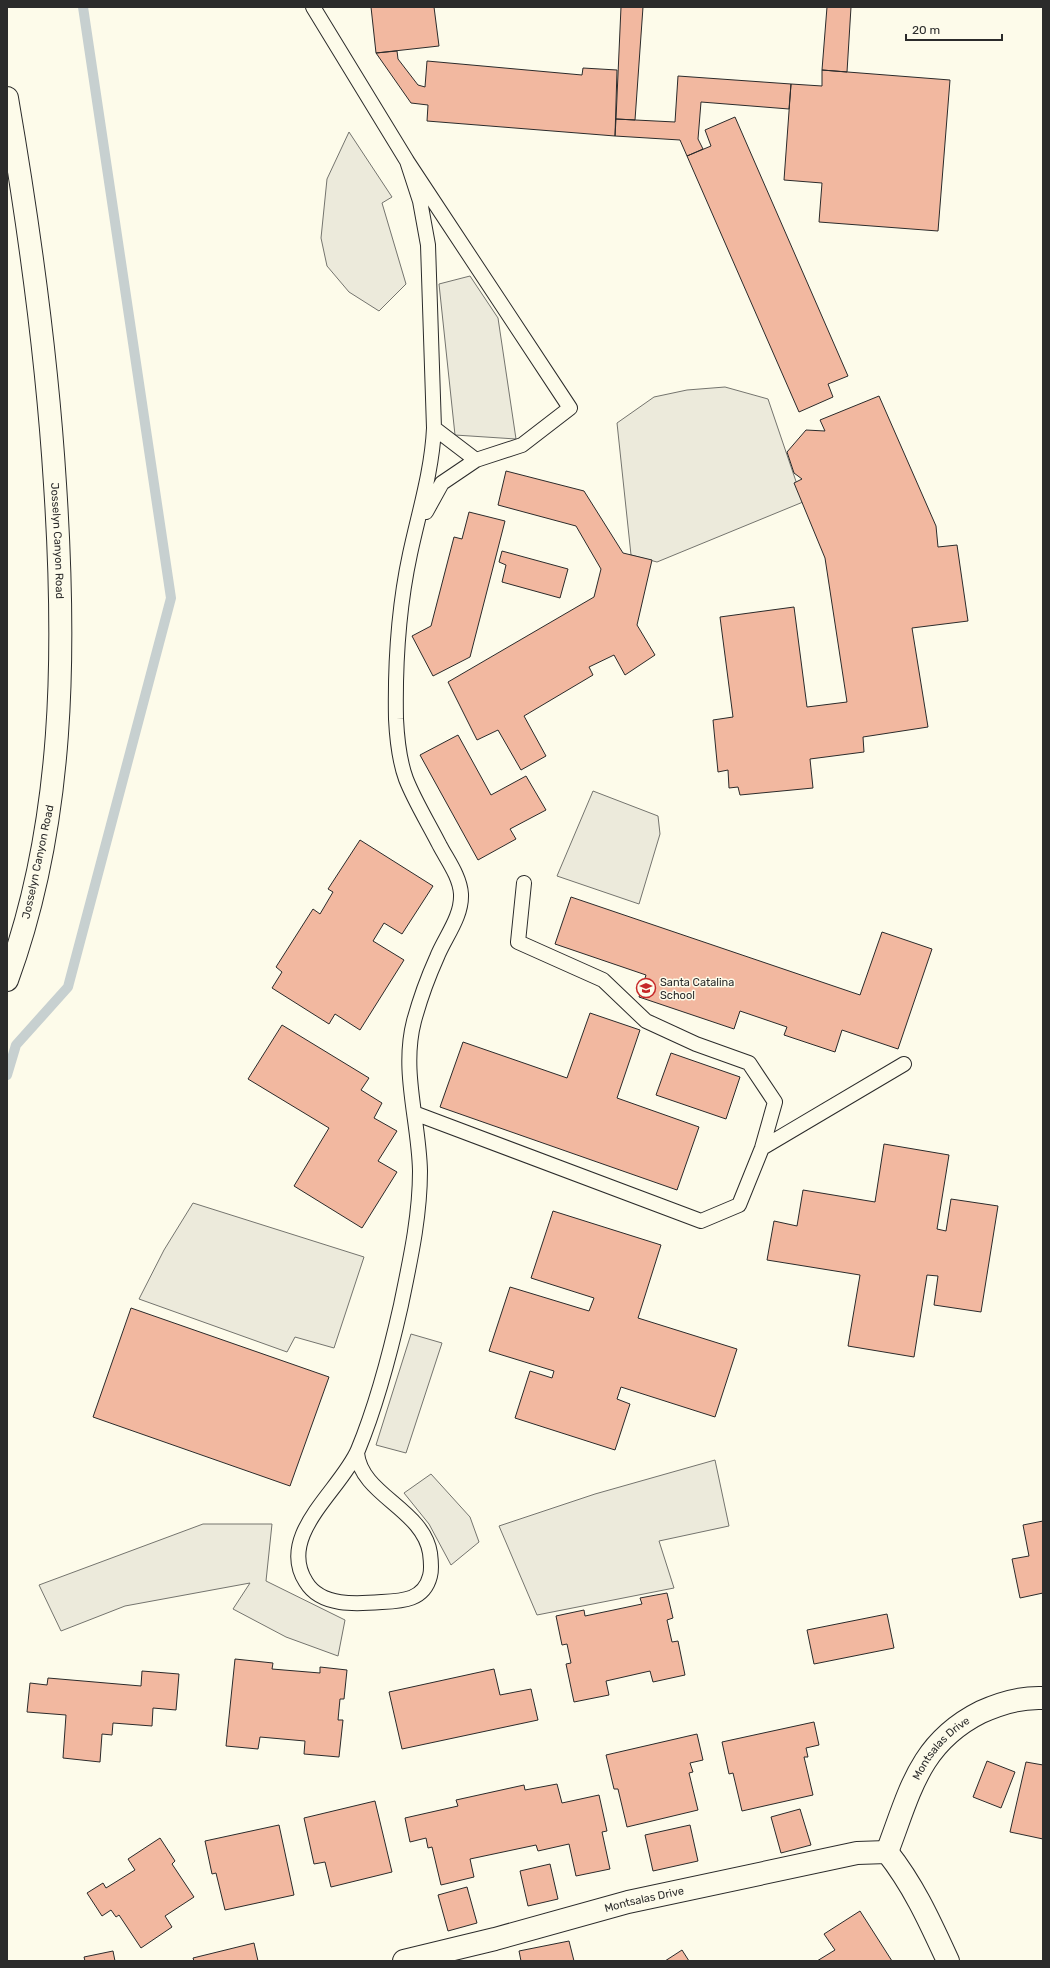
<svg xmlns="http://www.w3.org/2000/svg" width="1050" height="1968" font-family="Rubik,sans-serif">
	<rect width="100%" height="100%" fill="#fdfbea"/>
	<path fill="#eceadb" stroke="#74746e" d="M349,132L392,197L382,203L406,284L379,311L349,292L327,266L321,238L327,179Z
		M470,276L498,318L516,439L455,435L439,284Z
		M725,387L768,399L803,502L657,562L631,555L617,423L654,397L687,390Z
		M593,791L658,816L660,834L639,904L557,876Z
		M193,1203L364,1257L334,1348L295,1337L287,1352L139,1299L164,1250Z
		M411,1334L442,1343L406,1453L376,1445Z
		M715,1460L729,1526L659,1541L674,1588L537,1615L499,1526L595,1494Z
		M431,1474L470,1517L479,1542L451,1565L429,1524L404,1493Z
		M203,1524H272L266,1581L345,1620L338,1656L286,1637L233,1609L250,1583L125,1606L61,1631L39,1585Z"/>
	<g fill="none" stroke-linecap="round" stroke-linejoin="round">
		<path stroke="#c7d0d0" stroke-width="10" d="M7,1075L16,1045L68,987L171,598L83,7"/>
	</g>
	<path fill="#f2b8a0" stroke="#2b2b2b" d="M371,7H434L439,46L376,53Z
		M621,7H643L635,120L616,119Z
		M827,7H851L847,72L822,70Z
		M397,51L398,59L418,85L425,87L427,61L582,75L583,68L617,70L615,136L427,121L428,105L411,103L376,53Z
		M822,70L950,80L938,231L819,222L822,183L784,180L791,84L822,86Z
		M678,76L791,84L789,109L701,102L698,139L703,149L687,156L680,140L615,136L616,119L675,122Z
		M735,117L848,376L828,384L833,397L799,412L687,156L711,146L705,130Z
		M879,396L936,526L938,547L957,545L968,621L912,628L928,727L863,737L864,752L810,759L813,788L740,795L738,787L729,788L728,770L718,772L713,720L733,717L720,617L794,607L807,707L847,702L825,558L794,483L802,479L794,473L787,452L806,430L825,431L820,420Z
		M506,471L584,491L623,553L652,560L637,625L655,655L625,675L614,655L589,667L593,675L524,716L546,756L521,770L498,730L477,740L448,682L594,597L601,569L576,526L498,505Z
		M469,512L505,521L470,657L433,676L412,636L431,626L454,537L462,539Z
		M502,551L568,569L560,598L502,582L506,565L499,562Z
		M458,735L491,795L526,776L546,810L510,829L516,839L478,860L420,755Z
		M360,840L433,886L402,934L384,923L373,941L404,960L360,1030L335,1014L329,1024L272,988L282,972L276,967L313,909L320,914L333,892L328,889Z
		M571,897L860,995L882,932L932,949L898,1049L842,1030L835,1052L784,1035L787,1027L740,1011L734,1029L639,997L646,975L555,944Z
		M590,1013L640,1030L617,1098L699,1127L677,1190L440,1107L463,1042L567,1078Z
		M282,1025L369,1078L361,1090L382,1103L374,1118L397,1131L378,1161L397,1172L362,1228L294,1186L329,1128L248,1079Z
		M671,1053L740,1077L726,1119L656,1095Z
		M884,1144L949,1155L937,1229L946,1231L951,1199L998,1206L981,1312L934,1305L938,1276L927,1275L914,1357L848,1346L860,1275L767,1260L774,1221L797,1226L803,1190L875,1202Z
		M553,1211L661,1245L638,1318L737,1349L715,1417L621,1387L617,1399L630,1404L615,1450L515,1418L530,1371L552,1378L554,1371L489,1351L510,1287L589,1311L594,1298L531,1278Z
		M131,1308L329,1377L290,1486L93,1417Z
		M1043,1521V1593L1020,1598L1012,1559L1029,1556L1023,1525Z
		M667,1593L673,1618L667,1620L672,1642L678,1641L685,1675L653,1682L650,1671L606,1681L609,1695L574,1702L566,1664L571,1663L567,1644L562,1645L556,1616L584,1610L585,1616L642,1604L640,1598Z
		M887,1614L894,1648L814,1664L807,1630Z
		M235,1659L273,1663L272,1669L320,1673V1667L347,1670L344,1699H340L338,1720H343L339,1757L304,1754L305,1741L260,1737L258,1749L226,1746Z
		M494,1669L500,1695L531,1689L538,1720L402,1749L389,1692Z
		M142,1671L179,1674L176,1710L153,1708L152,1726L113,1723L112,1735L102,1734L100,1762L63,1758L66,1715L27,1712L30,1683L47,1685L48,1678L141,1686Z
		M814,1722L819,1745L806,1748L808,1757H804L813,1795L742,1811L733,1773L729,1774L722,1742Z
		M697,1734L703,1760L690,1763L693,1772L689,1773L698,1810L627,1827L618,1789H614L606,1755Z
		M987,1761L1015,1772L1001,1808L973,1797Z
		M1026,1762L1043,1765V1839L1010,1832Z
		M557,1784L562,1803L599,1795L607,1831L602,1832L610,1869L576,1876L569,1844L538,1851L536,1845L470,1859L474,1877L441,1885L432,1847L428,1848L426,1838L410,1842L405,1818L458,1806L456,1800L524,1785L525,1790Z
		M375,1801L392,1872L331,1887L325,1862L314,1864L304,1818Z
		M800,1809L811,1845L781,1853L771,1817Z
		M279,1825L294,1895L225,1910L216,1873L212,1874L205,1841Z
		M690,1825L698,1861L653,1871L645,1835Z
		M160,1838L175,1861L172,1864L194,1897L165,1916L172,1927L141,1948L119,1915L116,1917L111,1910L102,1916L87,1893L103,1883L106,1888L135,1870L128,1859Z
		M550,1864L558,1899L528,1906L520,1871Z
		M467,1887L477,1923L448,1931L438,1895Z
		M860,1911L892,1961H817L835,1950L824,1934Z
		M569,1941L574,1961H521L519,1951Z
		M254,1943L258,1961H194L193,1958Z
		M682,1950L689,1961H665Z
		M113,1951L115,1961H85L84,1957Z"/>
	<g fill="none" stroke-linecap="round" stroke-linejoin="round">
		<g stroke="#2b2b2b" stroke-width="16">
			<path id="lane" d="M313,7L407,161L570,408L522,445L476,460L442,483L426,512
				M434,428L476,460
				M414,1113L701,1221L739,1205L762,1148L775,1102L749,1063L696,1044L646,1021L603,980L518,942L524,883
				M762,1148L904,1064
				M357,1453C361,1495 423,1509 430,1553C431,1561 432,1569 430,1576C424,1600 403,1601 382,1602C357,1604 321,1607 306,1582C276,1535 341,1490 358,1450C377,1404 390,1354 401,1305C410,1261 420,1217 420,1171C419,1121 401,1071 414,1021C420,999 428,977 437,957C445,937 462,917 461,894C460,877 448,861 440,846C429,824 415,802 406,779C399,760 397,739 396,719C395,667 399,605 410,554C419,512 432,471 434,428L428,245L420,201L407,161"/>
		</g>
		<g stroke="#2b2b2b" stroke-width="24">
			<g id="street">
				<path id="s1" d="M887,1852C910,1792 919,1743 981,1712C1001,1703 1021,1697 1043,1698"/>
				<path id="s2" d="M404,1961L495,1939L628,1902L857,1853L887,1852C914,1886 930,1922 948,1961"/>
			</g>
		</g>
		<g stroke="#2b2b2b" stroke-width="24">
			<g id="secondary">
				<path id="s3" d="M7,98C29,226 47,355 55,484C66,651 65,822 7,980"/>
			</g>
		</g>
		<use href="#lane" stroke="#fdfbea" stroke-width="14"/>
		<use href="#street" stroke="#fdfbea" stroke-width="22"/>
		<use href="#secondary" stroke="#fdfbea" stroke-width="22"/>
	</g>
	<defs>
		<g id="school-ring" transform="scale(1)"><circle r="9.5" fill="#fdfbea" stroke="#c62828" stroke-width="1.5"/><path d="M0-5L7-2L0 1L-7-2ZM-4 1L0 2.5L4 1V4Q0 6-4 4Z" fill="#c62828"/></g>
	</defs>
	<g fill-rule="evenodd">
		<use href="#school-ring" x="646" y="988"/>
	</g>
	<g text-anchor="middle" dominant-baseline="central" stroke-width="3" stroke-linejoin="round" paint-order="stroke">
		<g font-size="11" fill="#2b2b2b" stroke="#fdfbea">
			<text stroke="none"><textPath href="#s3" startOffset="446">Josselyn Canyon Road</textPath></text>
			<text transform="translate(38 862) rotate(-78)">Josselyn Canyon Road</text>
			<text stroke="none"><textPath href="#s1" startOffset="119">Montsalas Drive</textPath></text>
			<text stroke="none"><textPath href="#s2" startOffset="248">Montsalas Drive</textPath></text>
		</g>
		<g font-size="11" fill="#2b2b2b" stroke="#fdfbea" text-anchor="start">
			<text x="660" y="982">Santa Catalina<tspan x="660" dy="13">School</tspan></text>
		</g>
	</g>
	<rect width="1050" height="1968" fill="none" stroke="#2b2b2b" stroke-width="16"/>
	<path d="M906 34v6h96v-6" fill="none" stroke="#2b2b2b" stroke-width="2"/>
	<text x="912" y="34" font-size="12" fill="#2b2b2b" stroke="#fdfbea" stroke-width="3" paint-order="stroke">20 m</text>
</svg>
